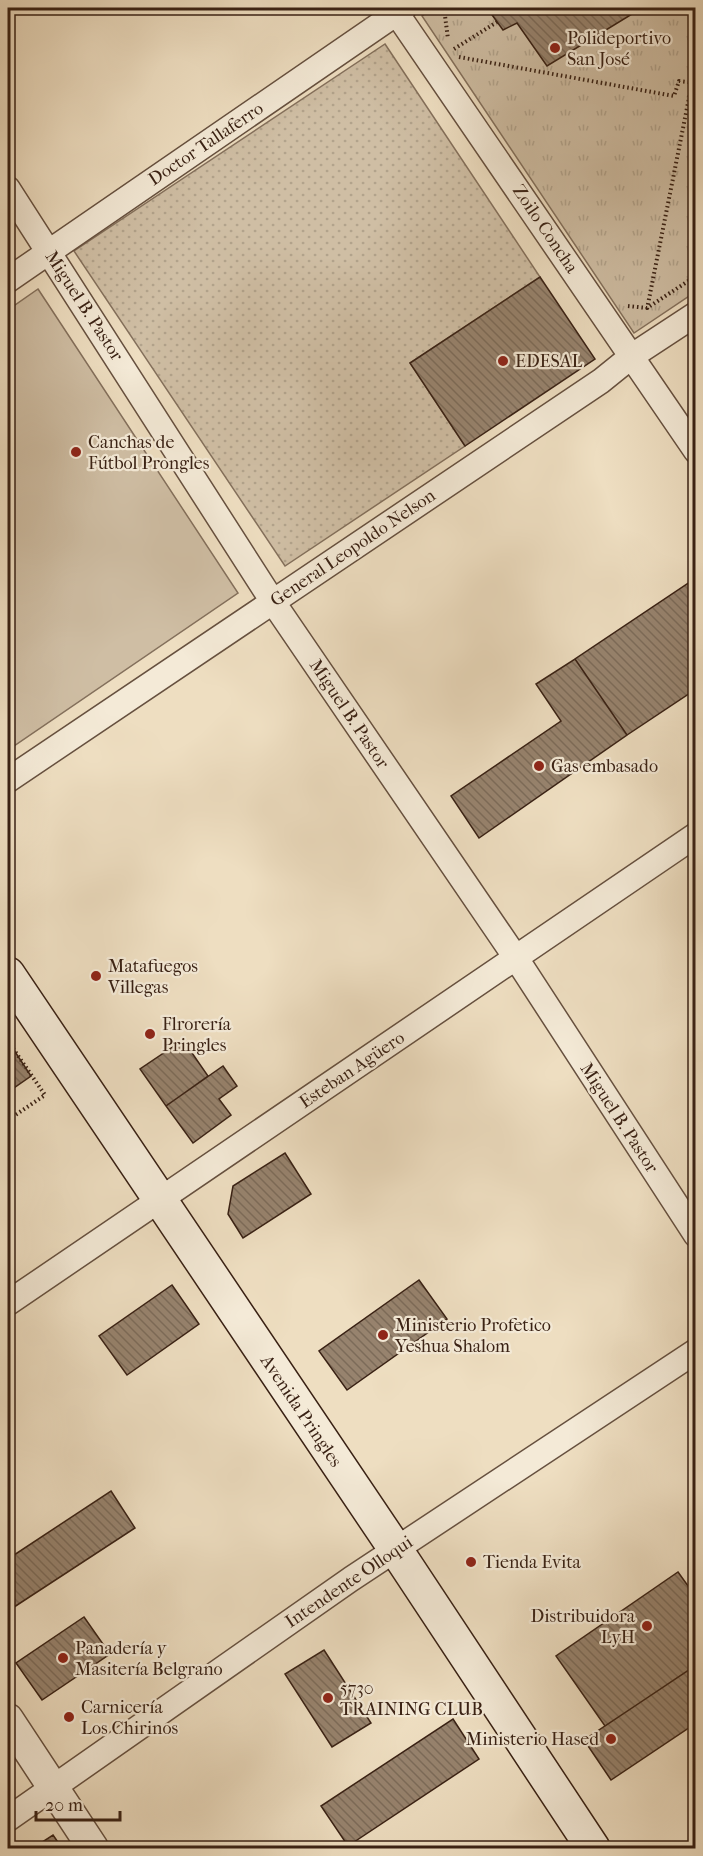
<svg xmlns="http://www.w3.org/2000/svg" width="703" height="1856" font-family="'IM FELL French Canon',serif">
	<defs>
		<pattern id="grass-dots" width="8" height="8" patternUnits="userSpaceOnUse" patternTransform="scale(1.5)"><rect width="8" height="8" fill="#cfbea4"/><path d="M2 2h.1M6 6h.1" fill="none" stroke="#b2a38c" stroke-width="1.8" stroke-linecap="round"/></pattern>
		<pattern id="park-tufts" width="24" height="20" patternUnits="userSpaceOnUse" patternTransform="scale(1.5)"><rect width="24" height="20" fill="#cfbea4"/><path d="M3 7l-1-3M5 7V3M7 7l1-3M15 17l-1-3M17 17v-4M19 17l1-3" fill="none" stroke="#b2a38c"/></pattern>
		<pattern id="building-back-hatch" width="6" height="6" patternUnits="userSpaceOnUse" patternTransform="scale(1.5)"><rect width="6" height="6" fill="#97836e"/><path d="M-1 5l2 2M0 0l6 6M5-1l2 2" fill="none" stroke="#7c6b59"/></pattern>
	</defs>
	<rect width="100%" height="100%" fill="#eedec1"/>
	<filter id="stains"><feTurbulence type="fractalNoise" baseFrequency=".00333" numOctaves="4"/><feColorMatrix values="0 0 0 0 .2 0 0 0 0 .09 0 0 0 0 .02 0 0 0 .5 -.17"/></filter>
	<radialGradient id="worn" r=".72"><stop offset=".6" stop-color="#630" stop-opacity="0"/><stop offset="1" stop-color="#630" stop-opacity=".3"/></radialGradient>
	<path fill="url(#grass-dots)" stroke="#84705c" stroke-width="1.5" d="M385,44L540,277L410,363L465,446L285,566L74,251Z"/>
	<path fill="url(#park-tufts)" stroke="#84705c" stroke-width="1.5" d="M434,8H695V292L634,333L422,16Z"/>
	<path fill="#cfbea4" stroke="#84705c" stroke-width="1.5" d="M38,289L238,593L8,750V310Z"/>
	<path fill="url(#building-back-hatch)" stroke="#392114" stroke-width="1.5" d="M487,8H642L547,66L517,23L503,30Z
		M540,277L595,359L465,446L410,363Z
		M696,578V689L627,735L575,659Z
		M575,659L627,735L479,838L451,796L561,721L536,684Z
		M183,1040L208,1076L166,1106L140,1069Z
		M8,1041L31,1076L8,1092Z
		M223,1066L237,1086L219,1099L231,1115L193,1143L166,1106Z
		M285,1153L311,1194L243,1238L228,1214L233,1186Z
		M419,1280L447,1319L347,1390L319,1351Z
		M172,1285L199,1324L127,1375L99,1336Z
		M111,1491L135,1528L8,1611V1559Z
		M678,1572L696,1597V1665L605,1726L556,1656Z
		M84,1617L110,1654L42,1700L16,1663Z
		M324,1650L371,1723L332,1747L285,1674Z
		M692,1668L696,1674V1723L611,1780L584,1740Z
		M453,1719L479,1759L348,1846L321,1806Z
		M53,1835L62,1848H33Z"/>
	<g fill="none" stroke-linecap="round" stroke-linejoin="round">
		<g stroke="#66503f" stroke-width="27">
			<path id="minor" d="M393,8L696,451
				M8,189L273,602L516,958L696,1235
				M8,280L404,8
				M8,780L601,381L632,356L696,314
				M8,1303L696,835
				M8,1819L351,1579L696,1351"/>
		</g>
		<g stroke="#66503f" stroke-width="33">
			<path id="tertiary" d="M8,1719L93,1848"/>
		</g>
		<g stroke="#392114" stroke-width="36">
			<path id="secondary" d="M8,974L396,1550L593,1848"/>
		</g>
		<path stroke="#392114" stroke-width="4" stroke-dasharray="1.5 3" stroke-linecap="butt" d="M444,8L448,39
			M454,49L497,22
			M459,57L674,96L679,81L696,83
			M628,306L647,308L696,276
			M647,309L692,83
			M8,1041L45,1095L8,1120"/>
		<use href="#minor" stroke="#f4ead7" stroke-width="24"/>
		<use href="#tertiary" stroke="#f4ead7" stroke-width="30"/>
		<use href="#secondary" stroke="#f4ead7" stroke-width="33"/>
	</g>
	<g fill="#8f2418" stroke="#f4ead7" stroke-width="2">
		<circle cx="555" cy="48" r="6"/>
		<circle cx="503" cy="361" r="6"/>
		<circle cx="76" cy="452" r="6"/>
		<circle cx="539" cy="766" r="6"/>
		<circle cx="96" cy="976" r="6"/>
		<circle cx="150" cy="1034" r="6"/>
		<circle cx="383" cy="1335" r="6"/>
		<circle cx="471" cy="1562" r="6"/>
		<circle cx="647" cy="1626" r="6"/>
		<circle cx="63" cy="1658" r="6"/>
		<circle cx="328" cy="1698" r="6"/>
		<circle cx="69" cy="1717" r="6"/>
		<circle cx="611" cy="1739" r="6"/>
	</g>
	<g text-anchor="middle" dominant-baseline="central" stroke-width="4.5" stroke-linejoin="round" paint-order="stroke">
		<g font-size="18" fill="#392114" stroke="#f4ead7" text-anchor="start">
			<text x="567" y="38">Polideportivo<tspan x="567" dy="21">San José</tspan></text>
			<text x="515" y="361">EDESAL</text>
			<text x="88" y="442">Canchas de<tspan x="88" dy="21">Fútbol Prongles</tspan></text>
			<text x="551" y="766">Gas embasado</text>
			<text x="108" y="966">Matafuegos<tspan x="108" dy="21">Villegas</tspan></text>
			<text x="162" y="1024">Flrorería<tspan x="162" dy="21">Pringles</tspan></text>
			<text x="395" y="1325">Ministerio Profetico<tspan x="395" dy="21">Yeshua Shalom</tspan></text>
			<text x="483" y="1562">Tienda Evita</text>
			<text x="635" y="1616" text-anchor="end">Distribuidora<tspan x="635" dy="21">LyH</tspan></text>
			<text x="75" y="1648">Panadería y<tspan x="75" dy="21">Masitería Belgrano</tspan></text>
			<text x="340" y="1688">5730<tspan x="340" dy="21">TRAINING CLUB</tspan></text>
			<text x="81" y="1707">Carnicería<tspan x="81" dy="21">Los Chirinos</tspan></text>
			<text x="599" y="1739" text-anchor="end">Ministerio Hased</text>
		</g>
		<g font-size="18" fill="#392114" stroke="#f4ead7">
			<text transform="translate(206 144) rotate(-34)">Doctor Tallaferro</text>
			<text transform="translate(545 229) rotate(56)">Zoilo Concha</text>
			<text transform="translate(84 306) rotate(57)">Miguel B. Pastor</text>
			<text transform="translate(353 548) rotate(-34)">General Leopoldo Nelson</text>
			<text transform="translate(349 714) rotate(56)">Miguel B. Pastor</text>
			<text transform="translate(352 1070) rotate(-34)">Esteban Agüero</text>
			<text transform="translate(619 1118) rotate(57)">Miguel B. Pastor</text>
			<text transform="translate(301 1411) rotate(56)">Avenida Pringles</text>
			<text transform="translate(349 1582) rotate(-34)">Intendente Olloqui</text>
		</g>
	</g>
	<rect width="703" height="1856" fill="none" stroke="#eedec1" stroke-width="30"/>
	<rect x="9" y="9" width="685" height="1838" fill="none" stroke="#392114" stroke-width="3"/>
	<rect x="15" y="15" width="673" height="1826" fill="none" stroke="#392114" stroke-width="1.5"/>
	<path d="M36 1811v9h84v-9" fill="none" stroke="#392114" stroke-width="3"/>
	<text x="45" y="1811" font-size="18" fill="#392114" stroke="#f4ead7" stroke-width="4.5" paint-order="stroke">20 m</text>
	<rect width="100%" height="100%" filter="url(#stains)"/>
	<rect width="100%" height="100%" fill="url(#worn)"/>
</svg>
